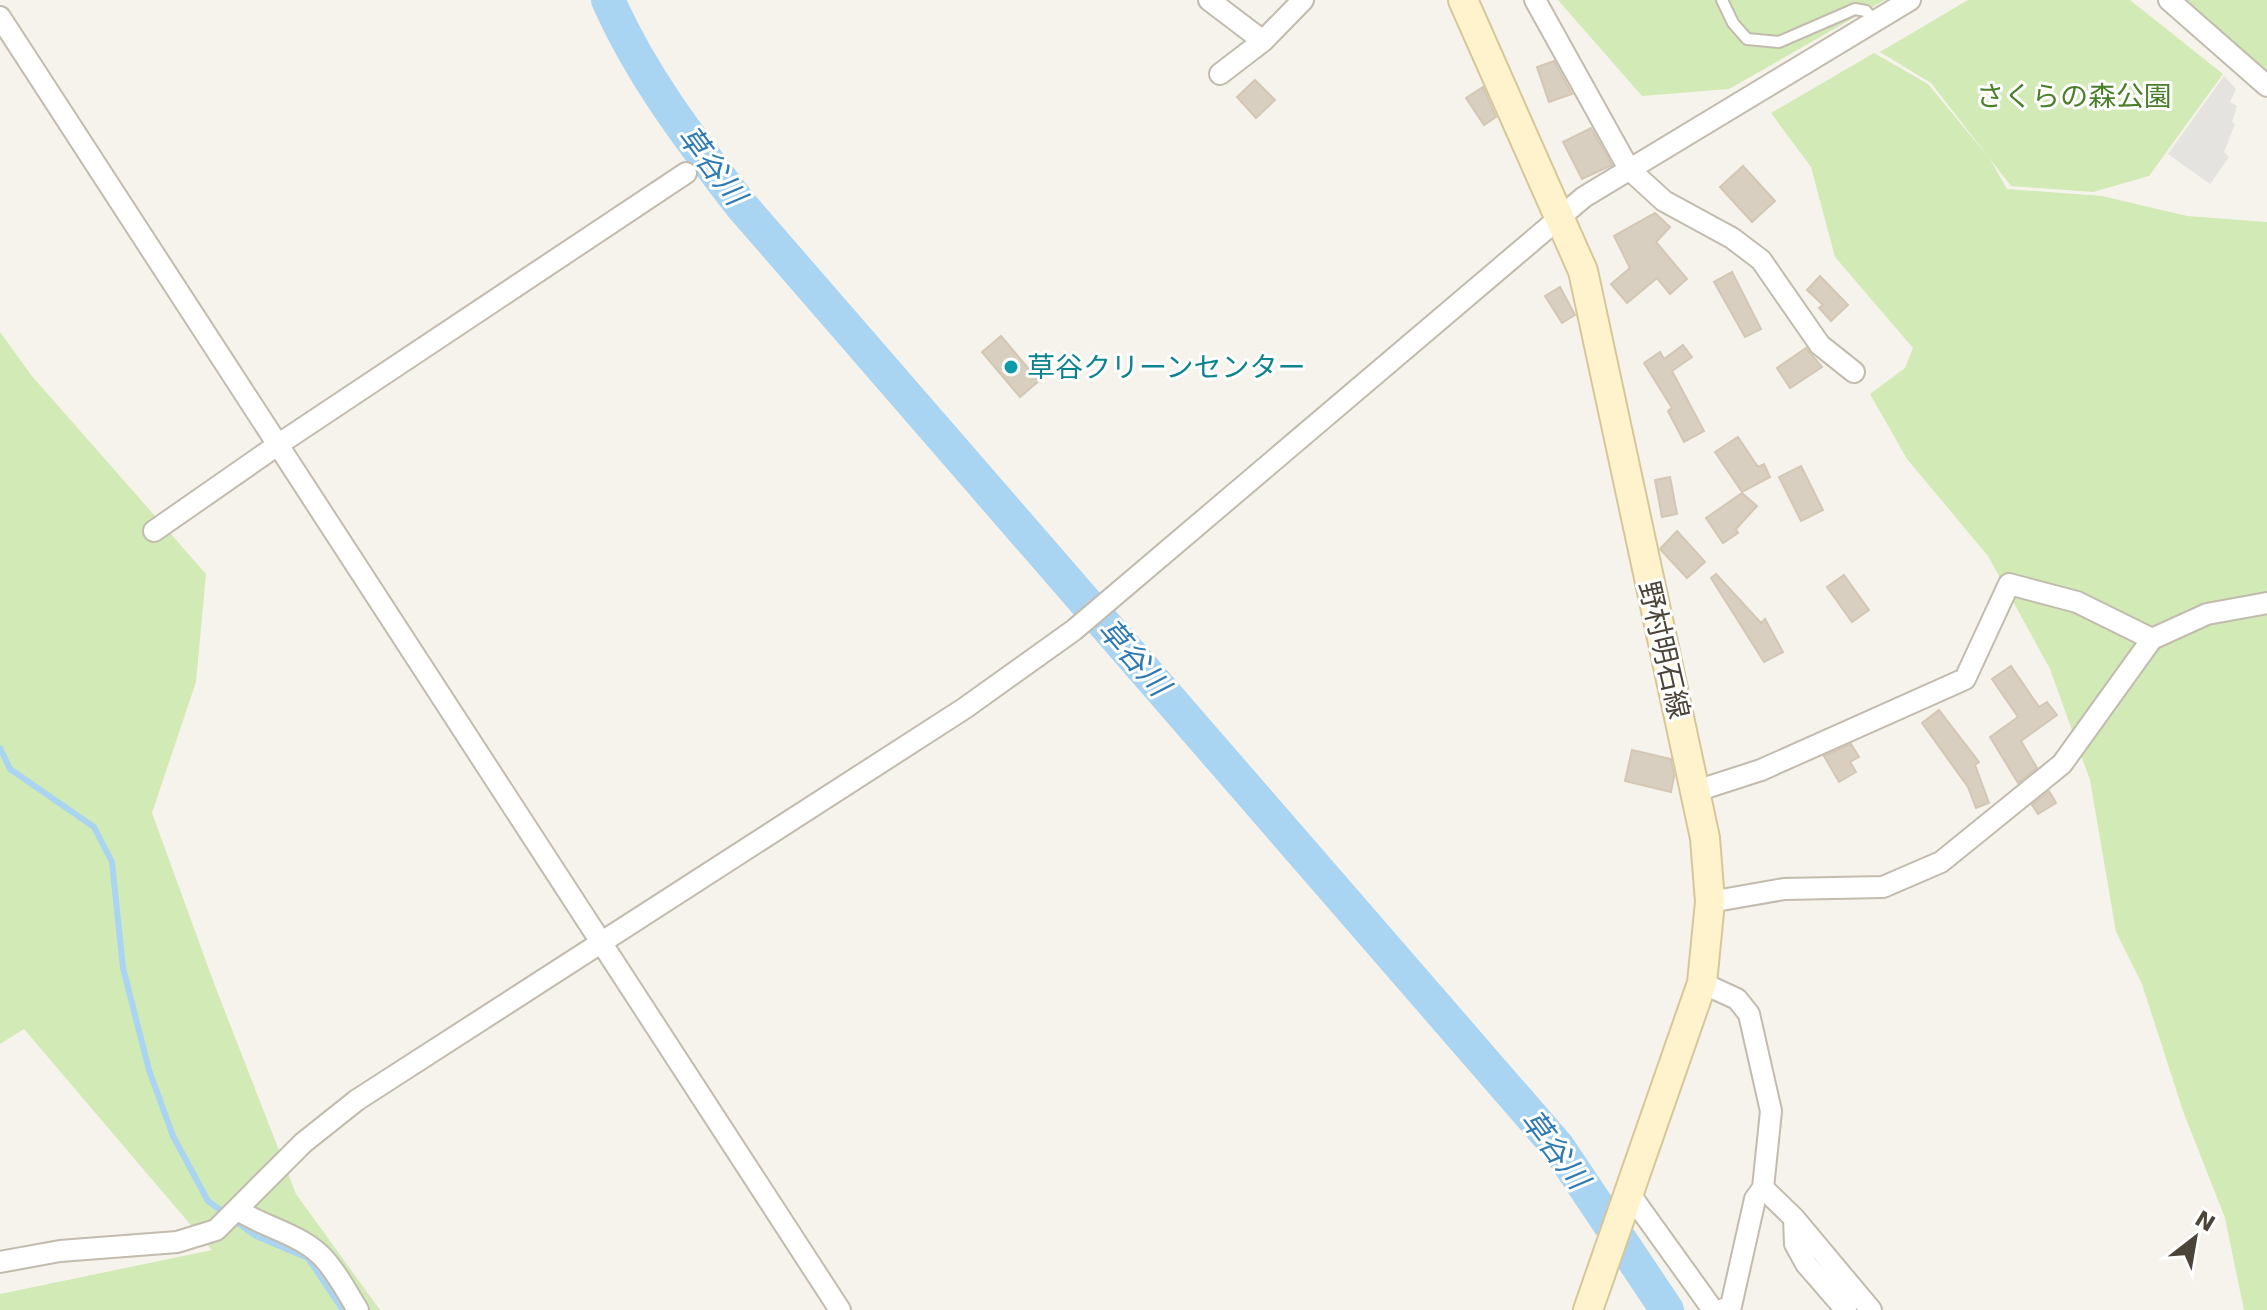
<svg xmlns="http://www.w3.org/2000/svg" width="2267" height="1310" font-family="'DejaVu Sans','Noto Sans JP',sans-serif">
	<rect width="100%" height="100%" fill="#f6f3ec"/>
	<path fill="#d2eab5" d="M1558,0H1885L1729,89L1642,96Z
		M1968,0H2130L2223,74L2149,176L2093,192L2011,186L1931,83L1880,52Z
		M2180,0H2267V70Z
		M1874,53L1928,84L1990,159L2007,189L2102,196L2187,216L2267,222V1310H2244L2225,1218L2183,1111L2142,984L2116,932L2090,780L2050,669L1988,556L1907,459L1870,394L1905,368L1913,348L1835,257L1811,167L1771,113Z
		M0,332L31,375L206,574L196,682L152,813L215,986L296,1194L380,1310H0V1294L212,1250L24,1029L0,1044Z"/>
	<path fill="#e5e3e0" d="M2224,76L2236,89L2230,102L2237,106L2232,122L2235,124L2224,152L2229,157L2210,184L2168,154Z"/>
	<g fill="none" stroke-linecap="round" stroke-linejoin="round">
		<path stroke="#a9d4f2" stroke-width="6" d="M0,748L10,769L94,827L112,862L123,968L149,1070L173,1136L208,1201L256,1236L308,1258L343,1310"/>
		<path stroke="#a9d4f2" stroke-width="34" d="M608,0C641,75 690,139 740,204L1558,1147L1667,1310"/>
	</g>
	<path fill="#d8cfc1" stroke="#d3c7b4" stroke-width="2" d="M1554,61L1572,94L1549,102L1537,67Z
		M1255,80L1275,100L1256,118L1237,97Z
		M1483,87L1496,117L1484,125L1466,98Z
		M1591,128L1612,165L1582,179L1563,142Z
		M1743,166L1775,201L1752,222L1720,187Z
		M1655,213L1670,227L1656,242L1687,279L1670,294L1657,278L1627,303L1611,284L1630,268L1614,236Z
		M1732,272L1761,329L1745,337L1714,282Z
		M1820,276L1848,305L1831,321L1819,308L1823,305L1807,290Z
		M1560,287L1575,315L1562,323L1545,296Z
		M1001,336L1039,381L1020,397L982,352Z
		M1683,345L1692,357L1672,371L1704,431L1684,442L1668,411L1672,408L1644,363L1660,352L1664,359Z
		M1806,348L1822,367L1790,388L1777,368Z
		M1738,437L1758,467L1764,464L1770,477L1742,492L1715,452Z
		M1801,466L1823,510L1801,521L1779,477Z
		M1670,477L1677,514L1662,517L1655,480Z
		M1742,493L1757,506L1736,529L1738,533L1723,543L1706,518Z
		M1677,531L1705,562L1687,578L1660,549Z
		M1716,574L1761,623L1765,619L1783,652L1764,662L1711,578Z
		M1844,575L1869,610L1852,622L1827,587Z
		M2011,666L2039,707L2047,702L2057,715L2021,741L2037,768L2018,783L1990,737L2018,717L1992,679Z
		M1939,710L1979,762L1975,765L1989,803L1976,808L1968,787L1922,723Z
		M1851,744L1859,757L1850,762L1856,772L1839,782L1824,756Z
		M1632,750L1671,759L1674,776L1671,792L1625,781Z
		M2049,791L2056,803L2038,814L2032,805Z"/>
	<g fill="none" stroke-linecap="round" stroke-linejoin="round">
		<g stroke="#c2bbae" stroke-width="14">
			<path id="lane" d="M1722,0L1733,23L1747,39L1779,42L1855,9L1866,11L1874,21"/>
		</g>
		<g stroke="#c2bbae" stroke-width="24">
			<path id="street" d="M1209,0L1263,41L1303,0
				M1535,0L1629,169L1664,201L1732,238L1761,260L1820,345L1854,372
				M2169,0L2267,86
				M0,17L840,1310
				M1220,74L1263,41
				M154,531L279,444L686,173
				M1696,791L1761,770L1965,679L2009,584L2077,602L2152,639L2207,614L2267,603
				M1710,902L1784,889L1883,887L1941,862L2062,764L2152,639
				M1702,983L1737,999L1749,1014L1771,1111L1763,1188L1794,1218L1871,1310
				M1629,1193L1713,1310
				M238,1210C265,1228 305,1235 326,1261C339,1276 348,1294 358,1310
				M1794,1218L1795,1244L1806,1264L1846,1310
				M0,1262L60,1251L177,1242L216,1230L303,1143L357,1100L965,708L1074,630L1584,197L1910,0
				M1722,1310L1731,1306L1755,1199L1763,1188"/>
		</g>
		<g stroke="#d6c79b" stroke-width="32">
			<path id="secondary" d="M1463,0L1583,271L1705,838L1710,902L1702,983L1588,1310"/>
		</g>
		<use href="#lane" stroke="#fff" stroke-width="10"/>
		<use href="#street" stroke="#fff" stroke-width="20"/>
		<use href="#secondary" stroke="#fff3cd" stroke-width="28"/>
	</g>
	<circle fill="#0f9aa8" stroke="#fff" stroke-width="3" cx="1011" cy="367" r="8"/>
	<g text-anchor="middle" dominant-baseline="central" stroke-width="6" stroke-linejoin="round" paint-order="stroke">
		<g font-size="28" fill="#4a7f2a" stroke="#fff">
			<text x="2074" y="96">さくらの森公園</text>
		</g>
		<g font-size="28" fill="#0d838f" stroke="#fff" text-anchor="start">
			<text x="1027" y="367">草谷クリーンセンター</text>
		</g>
		<g font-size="28" fill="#4b4439" stroke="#fff">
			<text transform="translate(1664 650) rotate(77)">野村明石線</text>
		</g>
		<g font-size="30" font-style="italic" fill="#2e7ab2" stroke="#fff">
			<text transform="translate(712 165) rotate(53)">草谷川</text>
			<text transform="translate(1134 657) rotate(49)">草谷川</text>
			<text transform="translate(1555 1149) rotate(53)">草谷川</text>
		</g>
	</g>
	<g transform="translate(2195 1238) rotate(31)" stroke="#ffffff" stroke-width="6" paint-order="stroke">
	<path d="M0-6L14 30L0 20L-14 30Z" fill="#4b4439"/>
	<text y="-12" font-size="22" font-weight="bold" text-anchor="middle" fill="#4b4439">N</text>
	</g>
</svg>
